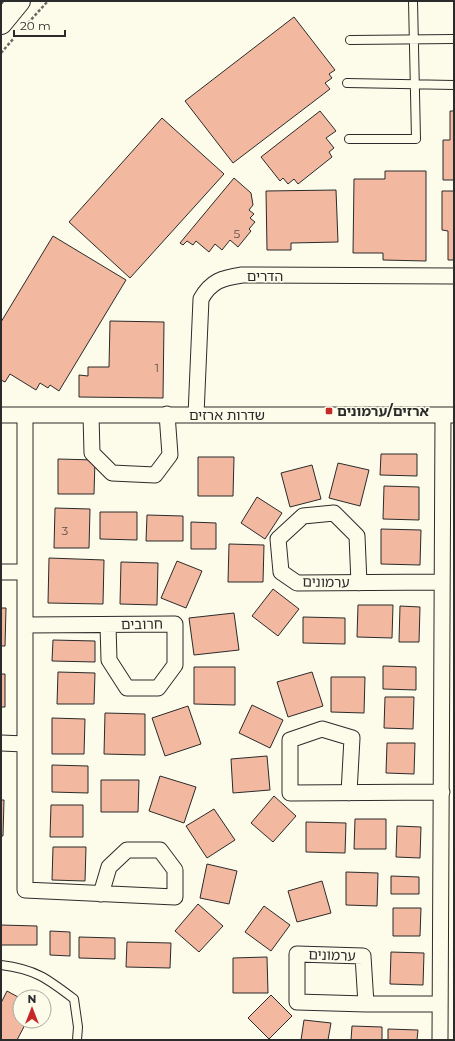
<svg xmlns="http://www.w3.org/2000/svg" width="455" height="1041" font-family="Montserrat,'Noto Sans Hebrew',sans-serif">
	<rect width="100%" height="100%" fill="#fdfbea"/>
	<path fill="#f2b8a0" stroke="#2b2b2b" d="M294,17L335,70L329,74L332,78L325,83L330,89L233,163L185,101Z
		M320,111L336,131L326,138L334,148L329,152L332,157L298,184L294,179L288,184L283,178L280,181L261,157Z
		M450,111H454V180H443V140H450Z
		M162,118L224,174L130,278L69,222Z
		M385,171H426V261L383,260V253H353L354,179H385Z
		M234,178L251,193L253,205L249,210L254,214L250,218L255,222L249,229L251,231L238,247L230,240L222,250L215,244L209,252L196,241L193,245L187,241L183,245L180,243Z
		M336,190L338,242L291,243V250H267L266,191Z
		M442,191H454V260H448V231L442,230Z
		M53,236L126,280L59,391L50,385L48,388L40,383L36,390L10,374L5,382L1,380V322Z
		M110,321L164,322L163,398L79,397V375L88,376V367H109Z
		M381,454H417V476L380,475Z
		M198,457H234L233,496H198Z
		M58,459L95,460L94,494H58Z
		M338,463L369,470L360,506L329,498Z
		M312,465L321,499L290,507L281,473Z
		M384,486L419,487V520L383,519Z
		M257,497L282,513L265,539L241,523Z
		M55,508L90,509L89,548H54Z
		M100,512H137V540L100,539Z
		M147,515L183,516V541H146Z
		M191,522L216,523V549H191Z
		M381,529L421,530L420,565L381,564Z
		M229,544L264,545L263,582H228Z
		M49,558L104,560L103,604L48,603Z
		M177,561L202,571L186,608L161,598Z
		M121,562L158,563L157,605L120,604Z
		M273,589L299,609L278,636L252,616Z
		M358,605H393L392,638L357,637Z
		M400,606L420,607L419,642H399Z
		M1,608H6L5,646H1Z
		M234,613L239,650L194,655L189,618Z
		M303,617L345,618V644L303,643Z
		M53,640L95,641V662L52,661Z
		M383,666L416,667V690L383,689Z
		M194,667H235V705L194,704Z
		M58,672L95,673L94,704H57Z
		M312,672L323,706L288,717L277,682Z
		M1,674H5V707H1Z
		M331,677H365L364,713L331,712Z
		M385,697H414L413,729L384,728Z
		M252,705L283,720L270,748L239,733Z
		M188,706L201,744L165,756L152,718Z
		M105,713L145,714V755L104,754Z
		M52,718L85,719L84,754H52Z
		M387,743H415L414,774L386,773Z
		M267,756L270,790L233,793L231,759Z
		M52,765L88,766V793L52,792Z
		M160,776L196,787L184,823L149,811Z
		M101,780H139L138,812H101Z
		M274,796L296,816L273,842L251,823Z
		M1,800H4L3,836H1Z
		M51,805H83V837H50Z
		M214,809L235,840L207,858L186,826Z
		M355,819H386V849H354Z
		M306,822L346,823L345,853L306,852Z
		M397,826L421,827L420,858L396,857Z
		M53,847H86L85,881L52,880Z
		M207,864L237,871L229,904L200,898Z
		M346,872L378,873L377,906L346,905Z
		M391,876L419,877V894H391Z
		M322,881L331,913L297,922L288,891Z
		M198,904L223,926L199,952L175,931Z
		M264,906L290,925L271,951L245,932Z
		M393,908H421L420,936H393Z
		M1,925L37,926V945H1Z
		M50,931L70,932V956L50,955Z
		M79,937L115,938V959L79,958Z
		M127,942L171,943L170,968L126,967Z
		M391,952L424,953L423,985L390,984Z
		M267,957L268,993H233V958Z
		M7,991L20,998V1021H27L17,1040H1V1003Z
		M271,995L292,1016L269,1039L248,1018Z
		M304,1020L331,1023L328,1040H301Z
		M352,1026L382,1027V1040H351Z
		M388,1029L418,1030L417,1040H388Z"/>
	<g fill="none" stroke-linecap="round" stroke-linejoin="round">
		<g stroke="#2b2b2b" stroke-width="10">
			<path id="lane" d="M350,40L454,39
				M347,83L454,85
				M349,139H416L413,1
				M1,965C35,969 48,979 74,999L78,1027L77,1040"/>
		</g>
		<g stroke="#2b2b2b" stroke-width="17">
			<path id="street" d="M1,415H454
				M25,415V890L175,897V870L160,850H127L109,867L101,894
				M91,415L92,453L112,473L155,475L170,455L167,414
				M196,415L201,299C211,281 222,278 242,275L454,276
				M1,572H25
				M359,583L357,536L334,513L303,516L278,539L281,572L297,583L442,582
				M25,625L175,624V665L158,688H127L109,660L108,625
				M1,743L25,744
				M349,793L352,738L322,729L290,740V793L442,792
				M366,1004L363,956L297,954V1002L366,1004H440
				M440,1040L443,415"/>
		</g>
		<g stroke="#2b2b2b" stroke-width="24">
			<path id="secondary" d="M1,23L19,1"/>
		</g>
		<path stroke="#6a6964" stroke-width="2.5" stroke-dasharray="3 2" stroke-linecap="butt" d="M28,23L48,1
			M1,53L14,38"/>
		<use href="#lane" stroke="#fdfbea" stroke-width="8"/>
		<use href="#street" stroke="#fdfbea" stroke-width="15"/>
		<use href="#secondary" stroke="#fdfbea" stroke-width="22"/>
	</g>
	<rect fill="#c62828" stroke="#fdfbea" stroke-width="1.5" x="325" y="407" width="8" height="8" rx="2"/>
	<g text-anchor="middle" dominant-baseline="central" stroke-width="3" stroke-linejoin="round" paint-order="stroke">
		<g font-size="12" fill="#5d4e48">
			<text x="237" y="233">5</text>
			<text x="157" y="367">1</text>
			<text x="65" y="530">3</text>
		</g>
		<g font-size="14" fill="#2b2b2b" stroke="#fdfbea">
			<text x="265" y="276">הדרים</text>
			<text x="227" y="415">שדרות ארזים</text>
			<text transform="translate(326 582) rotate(1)">ערמונים</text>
			<text transform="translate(142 624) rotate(-1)">חרובים</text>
			<text transform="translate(332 955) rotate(2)">ערמונים</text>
		</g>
		<g font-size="14" font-weight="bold" fill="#2b2b2b" stroke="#fdfbea" text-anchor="start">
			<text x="337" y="411">ארזים/ערמונים</text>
		</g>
	</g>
	<rect width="455" height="1041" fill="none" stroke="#2b2b2b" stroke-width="4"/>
	<g transform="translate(32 1009)"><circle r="19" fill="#fdfbea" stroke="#a9a89e"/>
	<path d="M0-3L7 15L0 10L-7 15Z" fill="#c62828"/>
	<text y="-6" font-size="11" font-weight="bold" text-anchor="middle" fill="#2b2b2b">N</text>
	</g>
	<path d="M14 30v6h51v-6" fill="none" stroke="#2b2b2b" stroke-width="2"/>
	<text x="20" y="30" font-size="12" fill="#2b2b2b" stroke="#fdfbea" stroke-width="3" paint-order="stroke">20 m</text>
</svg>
